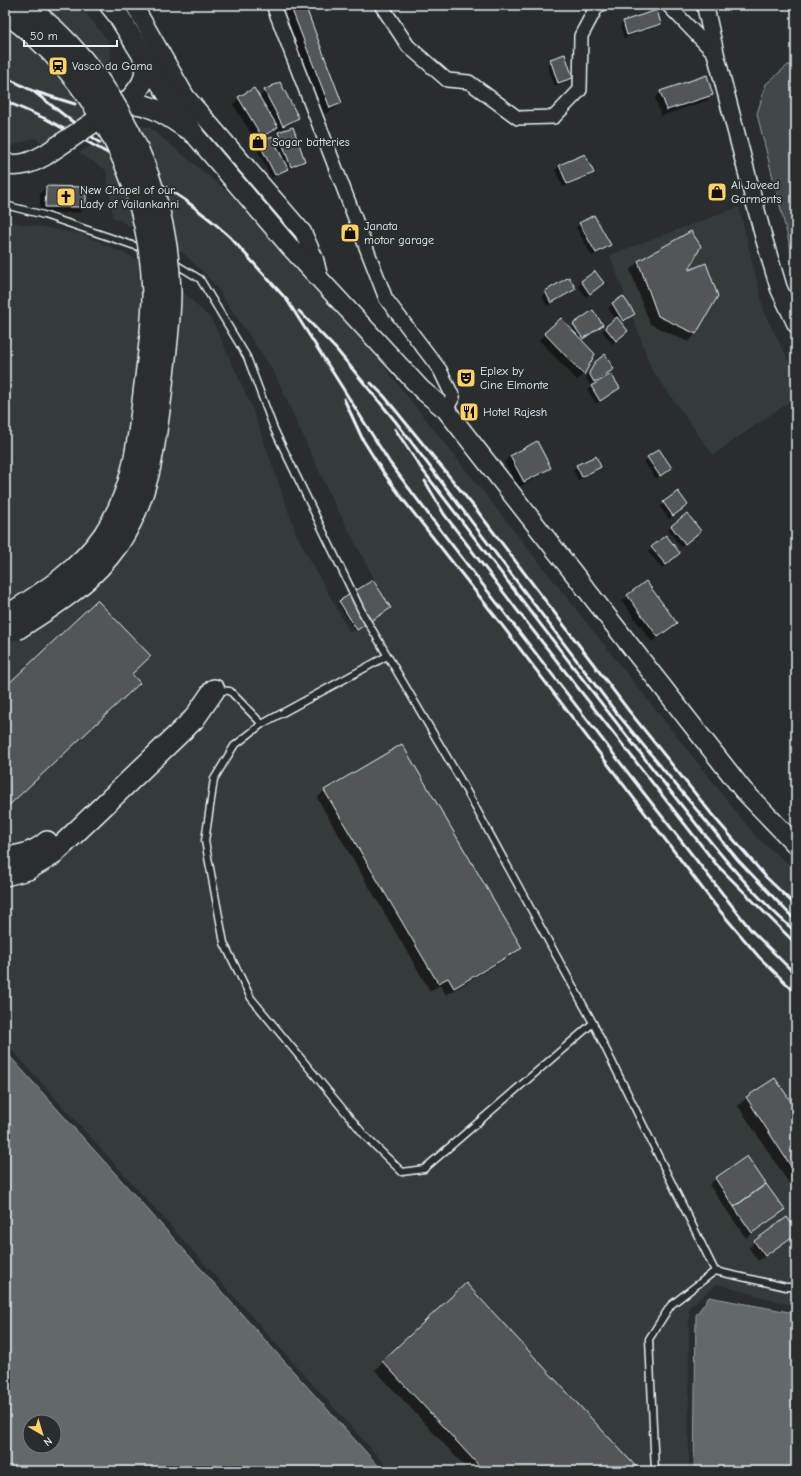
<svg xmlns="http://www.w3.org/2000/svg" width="801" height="1476" font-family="'Comic Neue',sans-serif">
	<rect width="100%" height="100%" fill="#2a2d2e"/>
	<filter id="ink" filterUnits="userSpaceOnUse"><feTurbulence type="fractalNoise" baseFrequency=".025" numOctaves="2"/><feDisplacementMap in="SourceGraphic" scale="8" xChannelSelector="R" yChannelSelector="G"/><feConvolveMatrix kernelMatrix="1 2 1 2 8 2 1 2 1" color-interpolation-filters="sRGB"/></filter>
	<g filter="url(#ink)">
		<path fill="#363a3b" d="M5,5H69L86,13L109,42L114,90L123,119L66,155L34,138L5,148Z
			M128,125L149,127L228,192L344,316L757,838L796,870V1305H790L717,1284L689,1307V1471H391L5,1042V219L13,222L82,234L160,270L212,320L251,405L297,536L350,633L388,605L330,495L274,372L214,284L185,254L113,217L106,170L79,153Z
			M739,207L765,315L796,375V397L713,455L652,370L610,255Z"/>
		<path fill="#424648" stroke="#959ca0" d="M788,65L796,66V243L790,246L757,114L766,84Z"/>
		<path fill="#63686b" stroke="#989fa3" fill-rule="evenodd" d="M5,1051L383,1471H5ZM30,1422H54V1446H30Z
			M709,1297L789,1312H796V1471H694L696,1315Z"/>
		<path fill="#0007" d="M282,5H304L341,103L335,109L324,114Z
			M623,22L660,24L656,27L624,38L620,26Z
			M551,60L572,78L568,82L554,86L547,64Z
			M265,91L297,118L291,124L277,132L275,128L271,133L256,142L233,104L239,98L259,97Z
			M661,92L712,95L706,101L661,116L655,98Z
			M279,133L304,161L301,165L287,170V168L283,172L271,178L256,147L260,144L282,160L283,159L275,137Z
			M585,155L592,172L589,176L563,187L555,170L559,166Z
			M46,187L85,207L79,213L40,212V193Z
			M593,216L610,244L606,248L592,256L576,228L579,224Z
			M691,233L687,272L717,296L696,334L688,342L650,324L630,270L638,262Z
			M595,272L603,283L586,297L578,286Z
			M569,278L574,288L571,292L547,306L542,296L545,292Z
			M623,297L633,314L621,323L623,334L612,344L602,331L616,319L608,308Z
			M561,319L570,329L574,325L598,328L581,340L594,355L583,374L577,380L539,340Z
			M596,363L613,369L590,385L586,378L591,367Z
			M591,387L618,388L596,404L588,390Z
			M510,456L550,468L544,473L518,488L504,462Z
			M648,458L671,468L656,479L644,462Z
			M577,466L600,467L596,471L578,480L573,470Z
			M664,503L683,508L669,519L660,507Z
			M671,526L696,535L681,547L668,530Z
			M665,537L675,557L662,568L648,552Z
			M373,581L388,610L355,631L338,604Z
			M628,596L675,623L652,642L622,601Z
			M796,672V684L791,677Z
			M325,790L521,947L513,955L446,995L440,985L430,991L317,798Z
			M775,1079L796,1111V1194L738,1106L746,1098Z
			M747,1157L783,1210L777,1216L746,1238L709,1185L715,1179Z
			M787,1219L796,1233L791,1238L758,1261L749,1248L754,1242Z
			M383,1362L639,1471H469L375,1370Z"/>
		<path fill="#535759" stroke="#e8f1f8" d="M290,5H305L342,103L330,108Z
			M657,10L661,24L627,35L623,21Z
			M565,54L573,78L558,83L550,59Z
			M707,75L713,95L667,110L660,91Z
			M280,82L299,118L283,126L264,90Z
			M254,88L278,127L262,137L238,97Z
			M293,127L305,161L291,167L278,132Z
			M272,137L288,169L275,175L259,143Z
			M585,154L594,173L567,184L559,165Z
			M46,186L86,187V207H45Z
			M594,215L611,245L596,253L579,223Z
			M691,231L701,246L689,270L706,263L718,296L696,334L658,316L638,261Z
			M595,271L604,283L590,294L581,281Z
			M569,277L576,289L551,303L545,291Z
			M623,296L635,314L623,321L612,303Z
			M593,310L603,325L583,339L573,324Z
			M617,317L628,331L616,341L605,327Z
			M561,318L595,354L584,375L544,333Z
			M605,354L614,369L594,382L589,373L595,362Z
			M611,374L620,388L600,401L591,386Z
			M537,441L551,468L524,482L510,456Z
			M659,449L672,468L660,476L647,457Z
			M596,456L601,467L582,477L576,465Z
			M678,491L688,505L673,516L663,502Z
			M687,513L701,531L685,544L671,526Z
			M666,535L680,553L666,565L651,547Z
			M373,580L391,608L357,630L339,601Z
			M646,581L677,623L658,637L627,595Z
			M97,600L151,656L132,674L140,683L5,809V687Z
			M402,744L522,948L454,988L448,978L438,983L324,790Z
			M775,1078L796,1109V1174L746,1097Z
			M747,1156L766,1184L734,1207L715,1178Z
			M766,1184L785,1210L752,1233L734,1207Z
			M787,1217L796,1230V1234L765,1256L754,1241Z
			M466,1283L640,1471H484L382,1361Z"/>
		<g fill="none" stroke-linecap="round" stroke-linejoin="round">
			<g stroke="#e8f1f8" stroke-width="9">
				<path id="service" d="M794,5L796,7
					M5,205L44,215L144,249
					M172,262L200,279L247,357L274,429L363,614L460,779L593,1023L715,1271L786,1287H796
					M387,656L262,724L234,746L214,779L205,841L224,943L251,998L366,1137L402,1172L424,1169L593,1023
					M217,690L230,691L262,724
					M655,1471L649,1339L671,1305L715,1271"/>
			</g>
			<g stroke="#e8f1f8" stroke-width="16">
				<path id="minor" d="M273,5L386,299L440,370L453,397L446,410
					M381,5L408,46L447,80L469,82L518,118L554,117L580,90L581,36L597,6L600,5
					M668,5L716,55"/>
			</g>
			<g stroke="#e8f1f8" stroke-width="19">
				<path id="tertiary" d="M134,5L186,96L303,232L315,259L320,280
					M705,5L716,55L764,239L779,289L796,325"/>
			</g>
			<g stroke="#e8f1f8" stroke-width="21">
				<path id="secondary" d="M193,133L290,247L422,390L446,410L743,790L796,845"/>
			</g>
			<g stroke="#e8f1f8" stroke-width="23">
				<path id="primary" d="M110,5L118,15L145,59L193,133
					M126,104C140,87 147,83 145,59
					M102,117C108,114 120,105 127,104C146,100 171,118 186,128
					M5,164C20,167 31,163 45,155"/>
			</g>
			<g stroke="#e8f1f8" stroke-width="24">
				<path id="trunk" d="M5,858C20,856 35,853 47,842
					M5,875L28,869L52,855L194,719L214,690"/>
			</g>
			<use href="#service" stroke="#2a2d2e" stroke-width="6"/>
			<use href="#minor" stroke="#2a2d2e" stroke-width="13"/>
			<use href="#tertiary" stroke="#2a2d2e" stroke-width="16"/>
			<use href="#secondary" stroke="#2a2d2e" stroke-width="18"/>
			<use href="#primary" stroke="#2a2d2e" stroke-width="20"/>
			<use href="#trunk" stroke="#2a2d2e" stroke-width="21"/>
			<path stroke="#e8f1f8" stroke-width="3" d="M5,77L33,91L75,104
				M33,91L100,143
				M5,101L46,119L142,172L185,200L213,222L230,237L287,300L390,463L432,519L643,792L751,930L796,975
				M299,311L336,349L396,422L615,711L738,860L796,921
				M371,383L384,396L479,513L629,711L714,817L766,877L796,906
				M344,399L363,440L383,472L405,502L498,620L715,905L759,957L796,993
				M395,429L421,468C498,568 574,670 653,769C698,826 741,885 796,932
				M425,481L444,514L517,610L716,864L796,944"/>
			<g stroke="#e8f1f8" stroke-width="23" stroke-linecap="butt">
				<path id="primary-bridge" d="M45,155L94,122"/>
			</g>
			<g stroke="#e8f1f8" stroke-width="24" stroke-linecap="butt">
				<path id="trunk-bridge" d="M5,12C95,76 151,184 153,294C153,327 148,360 144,393C138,445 134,490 104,535C79,571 43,593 7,616
					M15,630C54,605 90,584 118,544C149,497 154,449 161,395C164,361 170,327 170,292C167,182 113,70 24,5"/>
			</g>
			<use href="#primary-bridge" stroke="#2a2d2e" stroke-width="20"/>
			<use href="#trunk-bridge" stroke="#2a2d2e" stroke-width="21"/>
		</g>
	</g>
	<defs>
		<g id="station-square" transform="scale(1)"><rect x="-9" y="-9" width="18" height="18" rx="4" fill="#ffd166" stroke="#2a2d2e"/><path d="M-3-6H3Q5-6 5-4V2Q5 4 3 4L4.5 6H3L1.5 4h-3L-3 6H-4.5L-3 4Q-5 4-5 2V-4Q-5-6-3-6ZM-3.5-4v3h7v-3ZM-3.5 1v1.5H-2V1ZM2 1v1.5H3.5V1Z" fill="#111"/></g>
		<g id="shop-square" transform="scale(1)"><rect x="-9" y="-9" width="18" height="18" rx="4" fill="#ffd166" stroke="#2a2d2e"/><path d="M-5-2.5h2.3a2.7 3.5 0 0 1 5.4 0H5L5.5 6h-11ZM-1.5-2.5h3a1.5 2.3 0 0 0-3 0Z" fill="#111"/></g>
		<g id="church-square" transform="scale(1)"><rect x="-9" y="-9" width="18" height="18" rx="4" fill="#ffd166" stroke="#2a2d2e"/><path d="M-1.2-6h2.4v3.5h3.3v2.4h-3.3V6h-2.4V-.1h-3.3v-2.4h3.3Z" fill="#111"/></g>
		<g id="theatre-square" transform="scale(1)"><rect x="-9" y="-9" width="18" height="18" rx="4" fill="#ffd166" stroke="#2a2d2e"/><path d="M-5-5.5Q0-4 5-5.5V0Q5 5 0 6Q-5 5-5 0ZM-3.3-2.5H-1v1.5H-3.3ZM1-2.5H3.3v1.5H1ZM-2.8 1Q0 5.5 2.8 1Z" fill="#111"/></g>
		<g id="restaurant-square" transform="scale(1)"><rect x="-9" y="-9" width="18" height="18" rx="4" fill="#ffd166" stroke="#2a2d2e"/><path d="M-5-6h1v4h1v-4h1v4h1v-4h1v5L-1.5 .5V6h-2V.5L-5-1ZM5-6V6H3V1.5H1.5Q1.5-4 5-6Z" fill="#111"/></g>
	</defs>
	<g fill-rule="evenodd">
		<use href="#station-square" x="58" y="66"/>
		<use href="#shop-square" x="258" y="142"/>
		<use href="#shop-square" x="717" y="192"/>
		<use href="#church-square" x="66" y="197"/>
		<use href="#shop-square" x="350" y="233"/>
		<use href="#theatre-square" x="466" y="378"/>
		<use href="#restaurant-square" x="469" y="412"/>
	</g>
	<g text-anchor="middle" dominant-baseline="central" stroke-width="3.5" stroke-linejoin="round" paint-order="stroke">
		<g font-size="12" fill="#e8f1f8" stroke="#2a2d2e" text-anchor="start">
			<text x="72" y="66">Vasco da Gama</text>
			<text x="272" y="142">Sagar batteries</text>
			<text x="731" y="185">Al Javeed<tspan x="731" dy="14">Garments</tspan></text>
			<text x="80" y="190">New Chapel of our<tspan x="80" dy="14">Lady of Vailankanni</tspan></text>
			<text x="364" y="226">Janata<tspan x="364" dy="14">motor garage</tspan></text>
			<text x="480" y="371">Eplex by<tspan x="480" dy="14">Cine Elmonte</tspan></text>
			<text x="483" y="412">Hotel Rajesh</text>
		</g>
	</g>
	<rect width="801" height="1476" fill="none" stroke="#2a2d2e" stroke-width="20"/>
	<rect x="10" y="10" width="781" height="1456" fill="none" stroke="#e8f1f8" stroke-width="1.5" filter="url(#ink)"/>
	<g transform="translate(42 1434) rotate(142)"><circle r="19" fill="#2a2d2e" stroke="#767b7f"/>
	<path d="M0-3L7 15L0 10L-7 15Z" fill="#ffd166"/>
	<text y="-6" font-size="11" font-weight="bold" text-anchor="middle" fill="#e8f1f8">N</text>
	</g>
	<path d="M24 40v6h93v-6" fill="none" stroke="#e8f1f8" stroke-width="2"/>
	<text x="30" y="40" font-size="12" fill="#e8f1f8" stroke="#2a2d2e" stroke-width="3" paint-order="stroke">50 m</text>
</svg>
